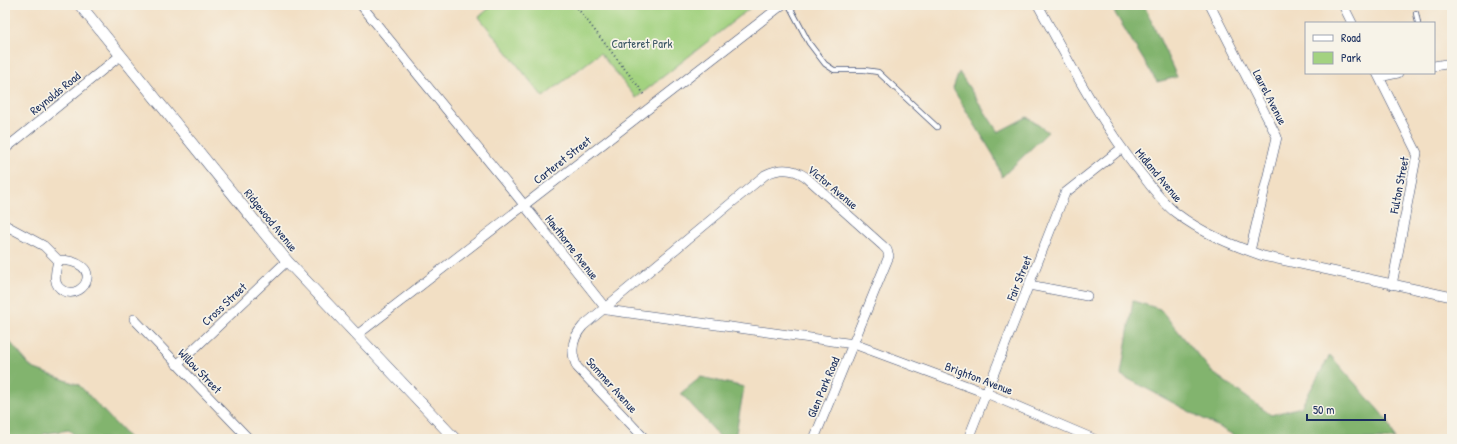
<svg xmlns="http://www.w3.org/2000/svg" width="1457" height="444" font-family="'Patrick Hand',sans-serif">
	<rect width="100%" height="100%" fill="#f7f3e8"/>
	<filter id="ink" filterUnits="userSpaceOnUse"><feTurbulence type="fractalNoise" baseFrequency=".025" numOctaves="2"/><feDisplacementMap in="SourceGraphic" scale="8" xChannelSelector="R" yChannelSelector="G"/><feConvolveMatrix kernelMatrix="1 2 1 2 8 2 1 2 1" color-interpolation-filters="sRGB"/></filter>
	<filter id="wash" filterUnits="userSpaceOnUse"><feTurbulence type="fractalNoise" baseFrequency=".012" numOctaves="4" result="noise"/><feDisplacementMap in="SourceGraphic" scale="16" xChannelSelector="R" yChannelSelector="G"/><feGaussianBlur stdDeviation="0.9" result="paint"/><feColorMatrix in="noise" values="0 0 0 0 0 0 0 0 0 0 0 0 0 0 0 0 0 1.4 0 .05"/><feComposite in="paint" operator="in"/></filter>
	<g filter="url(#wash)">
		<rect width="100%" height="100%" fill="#f2dfc4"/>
		<path fill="#a3d280" stroke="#5f806f" d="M493,5H754L636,98L600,53L543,97L479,17Z"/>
		<path fill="#82b46e" stroke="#4e7266" d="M1110,5H1144L1177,77L1157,82Z
			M959,72L998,132L1027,117L1048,132L1002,177L994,156L953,89Z
			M1133,301L1160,309L1212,372L1271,415L1301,407L1330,355L1388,421L1395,439H1241L1121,375Z
			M5,336L32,368L79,385L130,439H79L69,430L44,434L39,439H5Z
			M701,377L744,387L735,439H722L681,393Z"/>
	</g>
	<g filter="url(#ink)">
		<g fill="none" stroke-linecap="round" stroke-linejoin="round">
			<g stroke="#3b496d" stroke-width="6">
				<path id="service" d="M789,5L809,43L825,64L834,70H864L878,72L937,127
					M1416,13L1418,23"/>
			</g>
			<g stroke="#3b496d" stroke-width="10">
				<path id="minor" d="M361,5L517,196L607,310L854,344L986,393L1094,439
					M1038,5C1070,64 1101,124 1143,176C1153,189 1163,203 1176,213C1202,233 1232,245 1263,256L1452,297
					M1210,5L1277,137L1250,251
					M1343,5L1352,23
					M1434,66L1452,63
					M1377,73L1417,153L1392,285
					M1379,77L1398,73
					M5,149L121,55
					M5,225L44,246L58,260
					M58,260C106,261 85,300 64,291C51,285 56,271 58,260Z
					M1029,285L1087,296
					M134,319L249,439
					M357,335L782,5
					M177,365L287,261
					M645,439L577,367C570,352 572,338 583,326L765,175C780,167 793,168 806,177L883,246L887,250L889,256L814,439
					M968,439L1065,193L1122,148"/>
			</g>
			<g stroke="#3b496d" stroke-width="12">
				<path id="tertiary" d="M80,5L287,261L455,439"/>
			</g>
			<path stroke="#3b496d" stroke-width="2" stroke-dasharray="1 3" stroke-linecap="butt" d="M575,5L645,95"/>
			<use href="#service" stroke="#fff" stroke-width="4.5"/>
			<use href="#minor" stroke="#fff" stroke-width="9"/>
			<use href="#tertiary" stroke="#fff" stroke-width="11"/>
		</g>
	</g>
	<g text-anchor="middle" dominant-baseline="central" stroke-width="3.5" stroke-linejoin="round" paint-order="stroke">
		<g font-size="12" fill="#3d5866" stroke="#f7f3e8">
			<text x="642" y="43">Carteret Park</text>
		</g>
		<g font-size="12" fill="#1b2f5e" stroke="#f7f3e8">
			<text transform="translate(55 93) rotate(-39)">Reynolds Road</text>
			<text transform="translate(1270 97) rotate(63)">Laurel Avenue</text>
			<text transform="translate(562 160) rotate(-38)">Carteret Street</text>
			<text transform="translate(1159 175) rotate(50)">Midland Avenue</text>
			<text transform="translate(1399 185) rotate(-79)">Fulton Street</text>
			<text transform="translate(833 187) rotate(40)">Victor Avenue</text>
			<text transform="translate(271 220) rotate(51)">Ridgewood Avenue</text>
			<text transform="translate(572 247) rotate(52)">Hawthorne Avenue</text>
			<text transform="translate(1019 278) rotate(-68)">Fair Street</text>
			<text transform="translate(224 304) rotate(-43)">Cross Street</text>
			<text transform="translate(200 371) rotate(46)">Willow Street</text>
			<text transform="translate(979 378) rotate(21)">Brighton Avenue</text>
			<text transform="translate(612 385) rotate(48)">Sommer Avenue</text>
			<text transform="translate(823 387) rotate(-67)">Glen Park Road</text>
		</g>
	</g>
	<rect width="1457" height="444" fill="none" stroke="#f7f3e8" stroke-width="20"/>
	<rect x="1305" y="22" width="130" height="52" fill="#f7f3e8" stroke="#9fa5b1"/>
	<rect x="1313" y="35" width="20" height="6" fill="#ffffff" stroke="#9fa5b1"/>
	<text x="1341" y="42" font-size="12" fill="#1b2f5e">Road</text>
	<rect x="1313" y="52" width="20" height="12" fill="#a3d280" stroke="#9fa5b1"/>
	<text x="1341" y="62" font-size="12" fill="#1b2f5e">Park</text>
	<path d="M1307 414v6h78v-6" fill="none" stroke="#1b2f5e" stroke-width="2"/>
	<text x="1313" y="414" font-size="12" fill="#1b2f5e" stroke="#f7f3e8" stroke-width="3" paint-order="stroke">50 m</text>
</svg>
